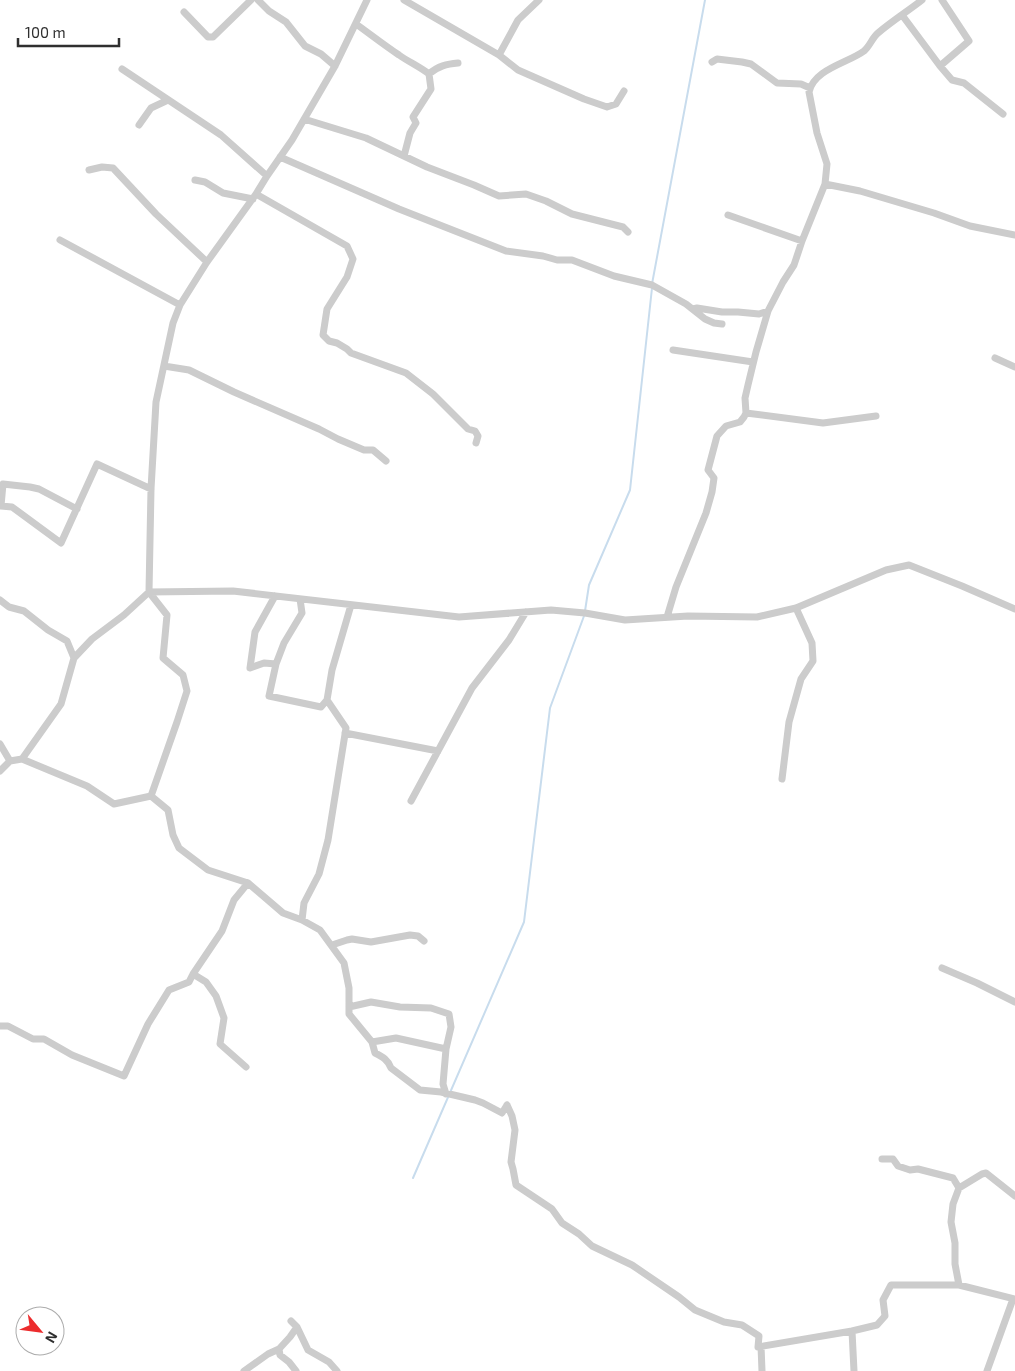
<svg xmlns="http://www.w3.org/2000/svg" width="1015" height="1371" font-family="'Exo 2',sans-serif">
	<rect width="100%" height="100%" fill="#fff"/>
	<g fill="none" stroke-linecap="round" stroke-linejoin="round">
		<path stroke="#c8dced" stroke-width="2" d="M652,284L705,0
			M585,611L589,585L630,490L652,288
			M413,1178L524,922L550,708L584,616"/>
		<path stroke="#ccc" stroke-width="7" d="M258,0L269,11L286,22L305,46L321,54L335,66
			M404,0L499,55L518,70L584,99L607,107L616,104L624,91
			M184,12L208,37H213L251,0
			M902,15L940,66L952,80L964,83L1003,114
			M356,24C370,34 384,45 399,55C409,62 420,67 429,74
			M499,55L518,20L539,0
			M712,62L717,59L742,62L751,64L777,83L801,84L810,88
			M940,66L969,41L942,0
			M122,69L221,135L267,176
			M304,119L366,138L427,167L474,185L499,196L526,194L546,201L572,214L623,227L628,232
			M139,125L151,108L168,100
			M404,156L410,133L416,123L413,117L431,89L429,74C438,66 447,64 458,63
			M280,157L399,209L506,251L543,256L557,260H572L614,276L652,285L686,304L705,319L714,323L722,324
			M89,170L102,167L113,168L156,214L207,262
			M195,180L205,182L223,193L253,199
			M825,184L860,191L934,213L970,226L1015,235
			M256,194L347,246L353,259L347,277L327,309L323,335L329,341L337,343L347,349L351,353L406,373L433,394L468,429L475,431L478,436L476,443
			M728,215L802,241
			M60,240L180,305
			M693,309L697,308L722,312H738L759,314L768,311
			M673,350L753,362
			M995,358L1015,367
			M164,366L189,370L234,392L319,429L338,439L364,450H373L386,461
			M746,413L823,423L876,416
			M77,509L39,489L30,487L3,484L1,506L12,507L61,543L97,464L151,489
			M275,596L255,632L250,668L264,663L276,664
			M300,599L302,613L284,643L276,664L269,696L321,707L327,700
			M0,600L9,607L24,611L48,630L67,641L74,658
			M667,617L676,587L706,513L712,492L714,478L708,470L717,436L726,426L740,422L744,417L746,413L745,398L748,385L756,352L768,311L783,282L794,265L802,241L825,184L827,164L817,133L809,92C814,69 848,63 864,51C870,46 872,38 878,33C892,21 908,11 922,0
			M345,733L438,751
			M0,744L10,761
			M22,759L87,786L114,804L151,796L168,810L173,835L179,848L208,870L248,883L283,913L302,920L320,930L344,963L349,988V1014L372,1042L375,1053C383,1057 388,1060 391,1068L420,1090L441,1092L475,1100L483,1103L502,1113L507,1105
			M0,771L10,761L22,759L61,704L74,658L92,639L124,615L149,592L151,489L156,402L173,323L180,305L207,262L256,194L267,176L292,140L335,66L367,0
			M782,779L789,722L801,679L813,661L812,643L796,608
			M151,796L177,722L187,691L183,675L163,658L167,615L149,592L233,591L459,617L551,610L585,613L625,620L688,616L757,617L796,608L886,570L909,565L962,586L1015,609
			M411,801L472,688L509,640L526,612
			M302,920L304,903L319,874L328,840L346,728L327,700L332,670L351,605
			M332,945L347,940L352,939L371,942L410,935L418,936L424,941
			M942,968L977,983L1015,1002
			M349,1007L371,1002L400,1007L431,1008L449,1014L451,1027L446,1049
			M0,1026H8L33,1039H44L72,1055L124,1076L148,1024L169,990L189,982L193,974
			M372,1042L396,1038L446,1049L443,1084L446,1094
			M246,1067L220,1044L224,1018L216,996L206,982L193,974L222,931L234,900L248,883
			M507,1105L512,1116L515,1130L511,1162L513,1169L516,1185L552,1209L562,1223L579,1234L592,1246L632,1265L679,1297L695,1310L724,1322L742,1325L759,1336L758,1347L852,1331
			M882,1159H893L898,1166L910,1170L918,1169L953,1178L959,1188
			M959,1285L955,1264V1243L951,1222L953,1204L959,1188L982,1174L986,1173L1015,1196
			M291,1321L297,1327L308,1350L329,1362L337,1371
			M761,1346L762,1371
			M279,1349L280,1355L289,1362L296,1371
			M244,1371L268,1354L279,1349L290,1337L297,1327
			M854,1371L852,1331L877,1325L885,1316L883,1300L891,1285H959L1015,1299
			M987,1371L1013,1299"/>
	</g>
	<g transform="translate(40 1331) rotate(119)"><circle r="24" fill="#ffffff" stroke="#acacac"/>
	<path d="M0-4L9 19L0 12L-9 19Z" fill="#ec2c2d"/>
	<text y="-8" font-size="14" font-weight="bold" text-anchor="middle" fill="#2f2f2f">N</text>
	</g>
	<path d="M18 38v8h101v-8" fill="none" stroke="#2f2f2f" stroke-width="2.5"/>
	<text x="25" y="38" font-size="15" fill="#2f2f2f" stroke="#ffffff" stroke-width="4" paint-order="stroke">100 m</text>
</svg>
